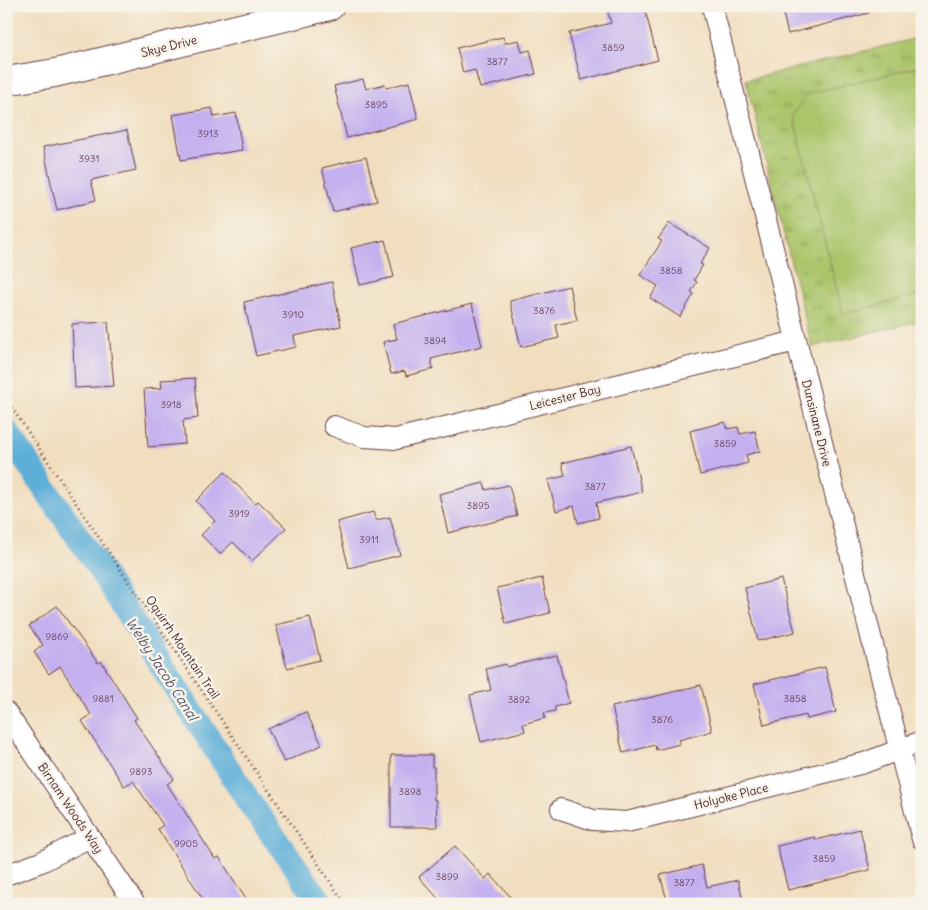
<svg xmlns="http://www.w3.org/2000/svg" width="928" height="910" font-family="Delius,sans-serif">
	<defs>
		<pattern id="grass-tufts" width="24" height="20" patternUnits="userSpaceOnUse" patternTransform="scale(1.25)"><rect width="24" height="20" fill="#abc56b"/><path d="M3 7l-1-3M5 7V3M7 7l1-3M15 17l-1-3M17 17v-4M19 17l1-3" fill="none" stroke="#8d9f58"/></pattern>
	</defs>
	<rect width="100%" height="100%" fill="#f7f3e8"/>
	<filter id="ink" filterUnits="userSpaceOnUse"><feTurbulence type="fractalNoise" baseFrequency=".02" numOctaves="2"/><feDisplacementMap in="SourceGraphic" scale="10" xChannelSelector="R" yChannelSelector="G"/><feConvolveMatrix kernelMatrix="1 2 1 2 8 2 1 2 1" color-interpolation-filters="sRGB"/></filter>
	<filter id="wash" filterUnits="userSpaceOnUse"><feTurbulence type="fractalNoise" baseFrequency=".0096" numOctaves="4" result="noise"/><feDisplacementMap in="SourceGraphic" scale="20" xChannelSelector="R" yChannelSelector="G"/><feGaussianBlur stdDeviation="1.12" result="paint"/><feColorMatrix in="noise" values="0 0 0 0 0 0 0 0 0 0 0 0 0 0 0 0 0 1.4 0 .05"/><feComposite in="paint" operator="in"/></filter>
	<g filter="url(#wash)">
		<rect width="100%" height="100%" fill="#f1debf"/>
		<path fill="url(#grass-tufts)" stroke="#7a724b" d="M922,37V320L812,347L746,80Z"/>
		<path fill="#abc56b" stroke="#7a724b" d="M922,66V294L843,314L793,115L807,94Z"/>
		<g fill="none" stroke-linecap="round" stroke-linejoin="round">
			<path stroke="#5dafd8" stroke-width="25" d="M6,431L95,562L252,806L322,904"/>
		</g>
		<g id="blocks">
			<path fill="#c4b0ef" d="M606,6H644L658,60L581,80L569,33L611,23Z
				M781,6H869V13L788,34Z
				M503,37L505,43L519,40L522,52L530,50L536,74L480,88L475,70L463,73L457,48Z
				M363,79L366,89L385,84L386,88L409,82L418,119L347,138L334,86Z
				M212,108L214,117L236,113L242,150L181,160L173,115Z
				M127,130L136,170L91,180L96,200L57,210L43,147Z
				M366,157L377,201L333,212L322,168Z
				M669,223L710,248L700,264L703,265L694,280L697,282L691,292L694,294L680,317L650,298L658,286L640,275L662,241L658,239Z
				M385,240L394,277L360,285L351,248Z
				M332,282L341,326L294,336L296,347L256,356L244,302Z
				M569,286L577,320L556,325L559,338L521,347L510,301Z
				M472,304L482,346L431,359L433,369L406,376L405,371L391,374L383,342L397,339L393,324Z
				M108,322L114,386L75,388L72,324Z
				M195,378L198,418L183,420L185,444L148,447L144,389L162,388L161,380Z
				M725,422L727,429L738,427L740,434L755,431L760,451L746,455L748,463L700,475L690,431Z
				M631,446L642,492L596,503L599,518L578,523L574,506L556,511L548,480L565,476L562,463Z
				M225,472L255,504L258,501L286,528L252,561L233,542L220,554L201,535L215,521L196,501Z
				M484,483L486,490L509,485L517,516L448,533L439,494Z
				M373,512L376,520L390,517L400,555L349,568L337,522Z
				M542,578L550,613L506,624L497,588Z
				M781,579L795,632L758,641L745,588Z
				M57,606L98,663L101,661L137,718L134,720L174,779L167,784L215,859L219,857L249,904H206L158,829L163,825L133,781L124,786L82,721L91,715L60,666L49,674L34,652L43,645L29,626Z
				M310,617L320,660L287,668L276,625Z
				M557,655L569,703L555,707V711L544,713L545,718L523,724L525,731L481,742L470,695L491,690L486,669L506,664L507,667Z
				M825,667L836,712L807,719L806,715L764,725L754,684Z
				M701,685L712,731L679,740L680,744L656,750L655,745L623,753L612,707Z
				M306,712L322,745L284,762L268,729Z
				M391,755H432V767H434V800H436L437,827H391Z
				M860,829L870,870L788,890L777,846L815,837L816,840Z
				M455,846L485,879L490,874L517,904H443L419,877Z
				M702,865L707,887L738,880L744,904H668L660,875Z"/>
		</g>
	</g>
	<g filter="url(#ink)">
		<use href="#blocks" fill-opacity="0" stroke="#633c41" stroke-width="1"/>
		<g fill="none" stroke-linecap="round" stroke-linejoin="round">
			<g stroke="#633c41" stroke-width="22">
				<path id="street" d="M712,6L922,839
					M334,426L364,437L396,439L796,341
					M6,712L135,904
					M561,809L593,820L627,822L864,763L922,741
					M6,875L41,862L90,837"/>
			</g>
			<g stroke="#633c41" stroke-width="30">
				<path id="secondary" d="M6,81L55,73L330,6"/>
			</g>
			<path stroke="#633c41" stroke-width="3" stroke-dasharray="1 4" stroke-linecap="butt" d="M6,399L345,904"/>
			<use href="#street" stroke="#fff" stroke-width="20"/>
			<use href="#secondary" stroke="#fff" stroke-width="28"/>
		</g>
	</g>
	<g text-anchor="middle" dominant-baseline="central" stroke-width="5" stroke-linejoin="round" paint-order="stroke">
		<g font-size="10" fill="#68435c">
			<text x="613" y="47">3859</text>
			<text x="497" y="61">3877</text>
			<text x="376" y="104">3895</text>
			<text x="208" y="133">3913</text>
			<text x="89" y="158">3931</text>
			<text x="671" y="270">3858</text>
			<text x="544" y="310">3876</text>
			<text x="293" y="314">3910</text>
			<text x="435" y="340">3894</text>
			<text x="171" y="404">3918</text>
			<text x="725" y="443">3859</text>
			<text x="595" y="486">3877</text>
			<text x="478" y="505">3895</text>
			<text x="239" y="513">3919</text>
			<text x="369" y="539">3911</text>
			<text x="57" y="636">9869</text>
			<text x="103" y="698">9881</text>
			<text x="795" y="698">3858</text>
			<text x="519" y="699">3892</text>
			<text x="662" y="719">3876</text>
			<text x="141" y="771">9893</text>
			<text x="410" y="791">3898</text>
			<text x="186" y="843">9905</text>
			<text x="824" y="858">3859</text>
			<text x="447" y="876">3899</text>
			<text x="684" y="882">3877</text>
		</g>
		<g font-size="12" fill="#4a1f2b" stroke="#f7f3e8">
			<text transform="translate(169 46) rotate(-14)">Skye Drive</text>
			<text transform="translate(565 397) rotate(-14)">Leicester Bay</text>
			<text transform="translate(817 423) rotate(76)">Dunsinane Drive</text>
			<text transform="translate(183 647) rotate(56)">Oquirrh Mountain Trail</text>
			<text transform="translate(731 796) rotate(-14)">Holyoke Place</text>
			<text transform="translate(71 808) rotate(56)">Birnam Woods Way</text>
		</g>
		<g font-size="14" font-style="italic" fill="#515168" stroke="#f7f3e8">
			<text transform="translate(162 669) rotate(57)">Welby Jacob Canal</text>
		</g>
	</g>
	<rect width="928" height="910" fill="none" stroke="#f7f3e8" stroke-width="25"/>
</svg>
